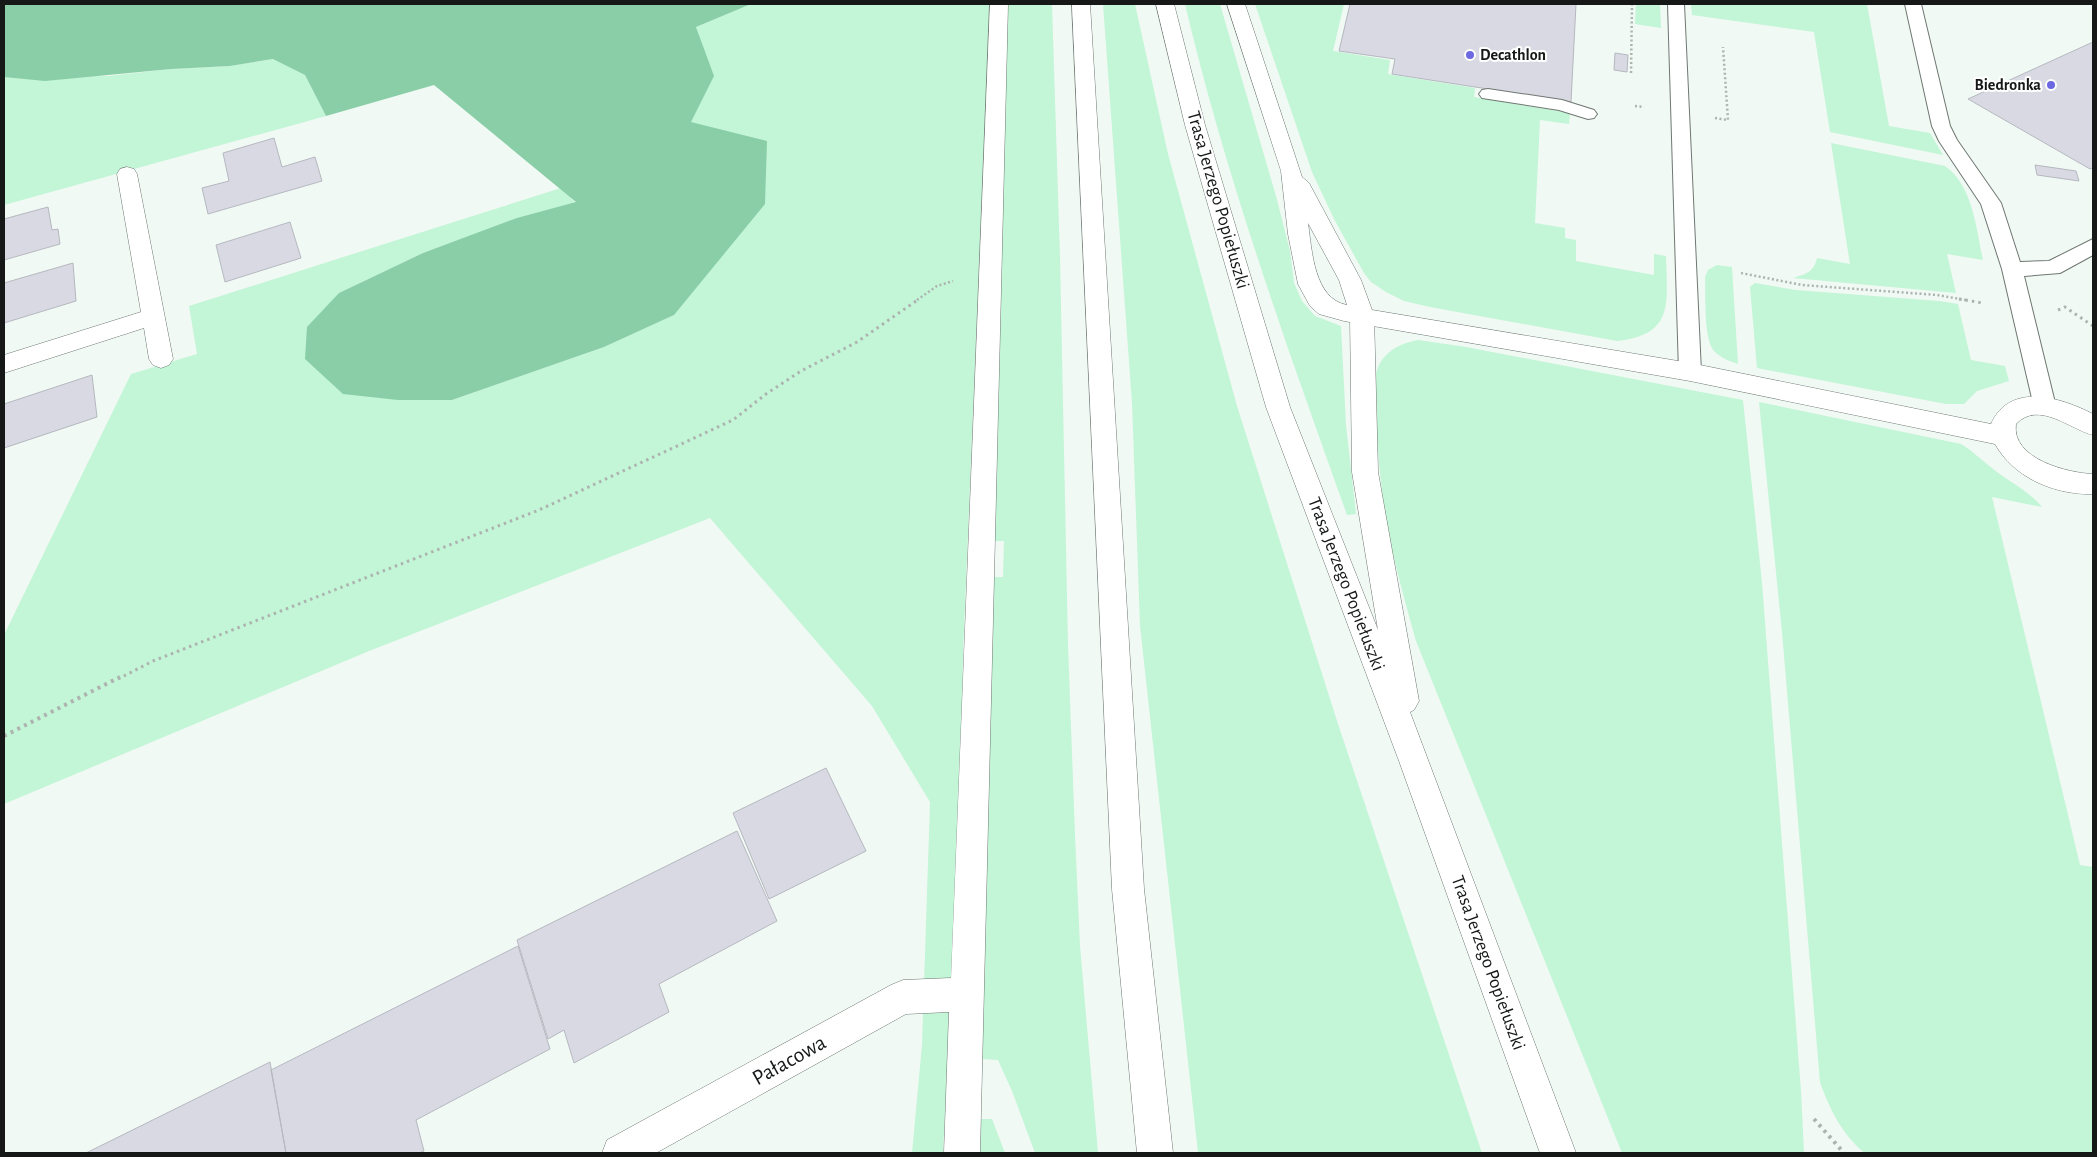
<svg xmlns="http://www.w3.org/2000/svg" width="2097" height="1157" font-family="'Alegreya Sans',sans-serif">
	<rect width="100%" height="100%" fill="#f0f9f3"/>
	<path fill="#c3f5d7" d="M751,4H990L963,653L961,789L943,1153H912L922,1045L930,802L872,706L710,518L369,651L4,804V635L131,374L197,354L189,306L561,188L576,203L517,219L423,253L339,293L452,400L604,347L674,315L690,122L713,76L696,27Z
		M1007,4H1052L1060,257L1068,645L1075,835L1080,946L1098,1153H1035L1012,1091L998,1060L981,1059L993,577H1003L1004,541H994Z
		M1103,4H1135L1168,154L1237,406L1338,724L1482,1153H1198L1140,626L1132,403Z
		M1185,4H1220L1276,196L1290,251L1294,283L1302,301L1315,316L1341,326L1346,425L1356,514L1347,515C1287,347 1226,178 1185,4Z
		M1255,4H1344L1333,51L1390,60L1388,74L1475,88L1474,97L1570,113L1569,124L1540,120L1535,223L1565,228V238L1576,240V261L1654,275V254L1666,256C1667,302 1675,335 1617,341L1430,307L1404,301L1386,292L1371,282L1364,273L1334,219L1312,172Z
		M1636,4H1660L1661,28L1635,24Z
		M1691,4H1867L1889,126L1930,133L1943,155L1830,132L1814,32L1692,15Z
		M274,59L305,75L326,116L4,205V77L108,76L171,69L230,66Z
		M1831,143L1945,166C1973,186 1976,228 1983,260L1947,254L1956,293L1793,278C1806,274 1814,272 1817,258L1850,264Z
		M1717,265L1732,267L1738,364C1729,361 1721,358 1714,351C1703,338 1706,294 1705,277L1708,270Z
		M1755,283L1796,290L1939,301L1958,304L1971,360L2005,366L2009,381L1977,391L1964,404H1946L1757,368L1750,287Z
		M1418,340L1466,347L1743,400L1762,583L1801,1091L1804,1153H1622L1416,641C1406,606 1397,572 1389,537C1382,501 1379,464 1376,427C1375,407 1370,381 1380,363C1389,348 1403,343 1418,340Z
		M1759,402L1961,444C1973,451 1981,460 1992,468C2009,482 2028,490 2042,507L1992,497L2080,865L2093,867V1153H1865C1843,1136 1829,1108 1820,1082L1782,632Z
		M978,1119H992L1005,1153H977Z"/>
	<path fill="#89cea7" d="M4,4H751L696,27L714,76L691,122L767,141L765,204L674,315L604,347L452,400H398L343,394L305,359L307,327L339,293L423,253L517,218L576,202L434,85L326,116L305,75L273,59L230,66L171,69L45,81L4,77Z"/>
	<path fill="#d8d9e2" stroke="#b6b8c0" d="M1350,4H1576L1571,102L1392,74L1395,59L1339,51Z
		M2093,42V168L2090,169L1968,99Z
		M1615,53L1628,55L1627,72L1614,70Z
		M274,138L282,167L315,157L322,181L208,214L202,188L229,181L223,153Z
		M2035,165L2076,171L2079,181L2037,175Z
		M48,207L52,230L58,229L60,244L4,260V219Z
		M290,222L301,258L225,282L216,245Z
		M73,263L76,301L4,323V283Z
		M92,375L97,417L4,448V404Z
		M826,768L866,851L769,899L733,813Z
		M737,831L777,921L659,984L669,1012L574,1063L564,1030L548,1039L517,940Z
		M518,946L550,1049L416,1120L424,1151L419,1153H286L271,1070Z
		M270,1062L286,1153H86Z"/>
	<g fill="none" stroke-linecap="round" stroke-linejoin="round">
		<g stroke="#6f7772" stroke-width="2">
			<path id="service" d="M1668,4H1684L1701,372L1698,378L1690,380L1682,378L1679,372Z
				M1905,4H1921L1950,126L1957,140L2001,203L2020,262L2049,261L2093,239V255L2060,273L2024,276L2056,407L2053,413L2045,415L2037,413L2034,407L2002,269L1981,204L1939,141L1932,126Z
				M1488,89L1562,100L1594,110L1597,114L1594,118L1588,119L1559,110L1482,98L1479,94L1482,90Z"/>
		</g>
		<g stroke="#6f7772" stroke-width="1">
			<path id="minor" d="M990,4H1008L980,1153H944L949,1012L906,1014L656,1153H602L607,1140L891,985L903,980L951,978Z
				M1227,4H1245L1302,177L1309,183L1361,280L1372,310L1690,363L1991,424C2010,381 2062,398 2093,414V435C2069,429 2039,400 2016,424C2011,459 2068,473 2093,474V494C2055,495 2014,478 1995,444L1690,381L1344,321L1319,314L1310,306L1298,284L1288,234L1281,171ZM1308,223L1339,280L1347,305C1314,299 1312,251 1308,223Z
				M127,167L134,169L137,174L173,359L169,365L161,368L153,365L149,359L144,328L4,373V355L141,312L117,174L120,169Z"/>
		</g>
		<g stroke="#6f7772" stroke-width="1">
			<path id="primary" d="M1072,4H1090L1144,889L1173,1153H1137L1112,889Z
				M1156,4H1174L1205,125L1290,407L1378,630L1352,472L1350,315L1354,309L1362,307L1370,309L1374,315L1378,472L1419,701L1414,710L1410,712L1576,1153H1540L1399,761L1266,407L1185,125Z"/>
		</g>
		<path stroke="#adb4b0" stroke-width="2.5" stroke-dasharray="2 2.5" stroke-linecap="butt" d="M1631,73L1632,4
			M1635,106L1644,107
			M1715,118L1728,120L1723,47
			M1741,273L1802,285L1937,295L1966,300
			M917,300L937,286L953,281"/>
		<path stroke="#adb4b0" stroke-width="3" stroke-dasharray="2.5 4" stroke-linecap="butt" d="M1959,299L1983,303
			M2058,310L2065,307L2093,326
			M118,679L153,661L539,510L733,420L766,394L801,371L857,342L919,299"/>
		<path stroke="#adb4b0" stroke-width="4" stroke-dasharray="3 4.5" stroke-linecap="butt" d="M4,736L120,677
			M1814,1119L1844,1153"/>
		<use href="#service" fill="#fff" fill-rule="evenodd"/>
		<use href="#minor" fill="#fff" fill-rule="evenodd"/>
		<use href="#primary" fill="#fff" fill-rule="evenodd"/>
	</g>
	<g fill="#6b68e2" stroke="#fff" stroke-width="2">
		<circle cx="1470" cy="55" r="5"/>
		<circle cx="2051" cy="85" r="5"/>
	</g>
	<g text-anchor="middle" dominant-baseline="central" stroke-width="4" stroke-linejoin="round" paint-order="stroke">
		<g font-size="16" font-weight="bold" fill="#151816" stroke="#fff" text-anchor="start">
			<text x="1480" y="55">Decathlon</text>
			<text x="2041" y="85" text-anchor="end">Biedronka</text>
		</g>
		<g font-size="19" fill="#151816" stroke="#fff">
			<text transform="translate(1218 200) rotate(74)">Trasa Jerzego Popiełuszki</text>
			<text transform="translate(1346 584) rotate(69)">Trasa Jerzego Popiełuszki</text>
			<text transform="translate(1488 963) rotate(70)">Trasa Jerzego Popiełuszki</text>
		</g>
		<g font-size="22" fill="#151816" stroke="#fff">
			<text transform="translate(789 1060) rotate(-29)">Pałacowa</text>
		</g>
	</g>
	<rect width="2097" height="1157" fill="none" stroke="#151816" stroke-width="10"/>
</svg>
